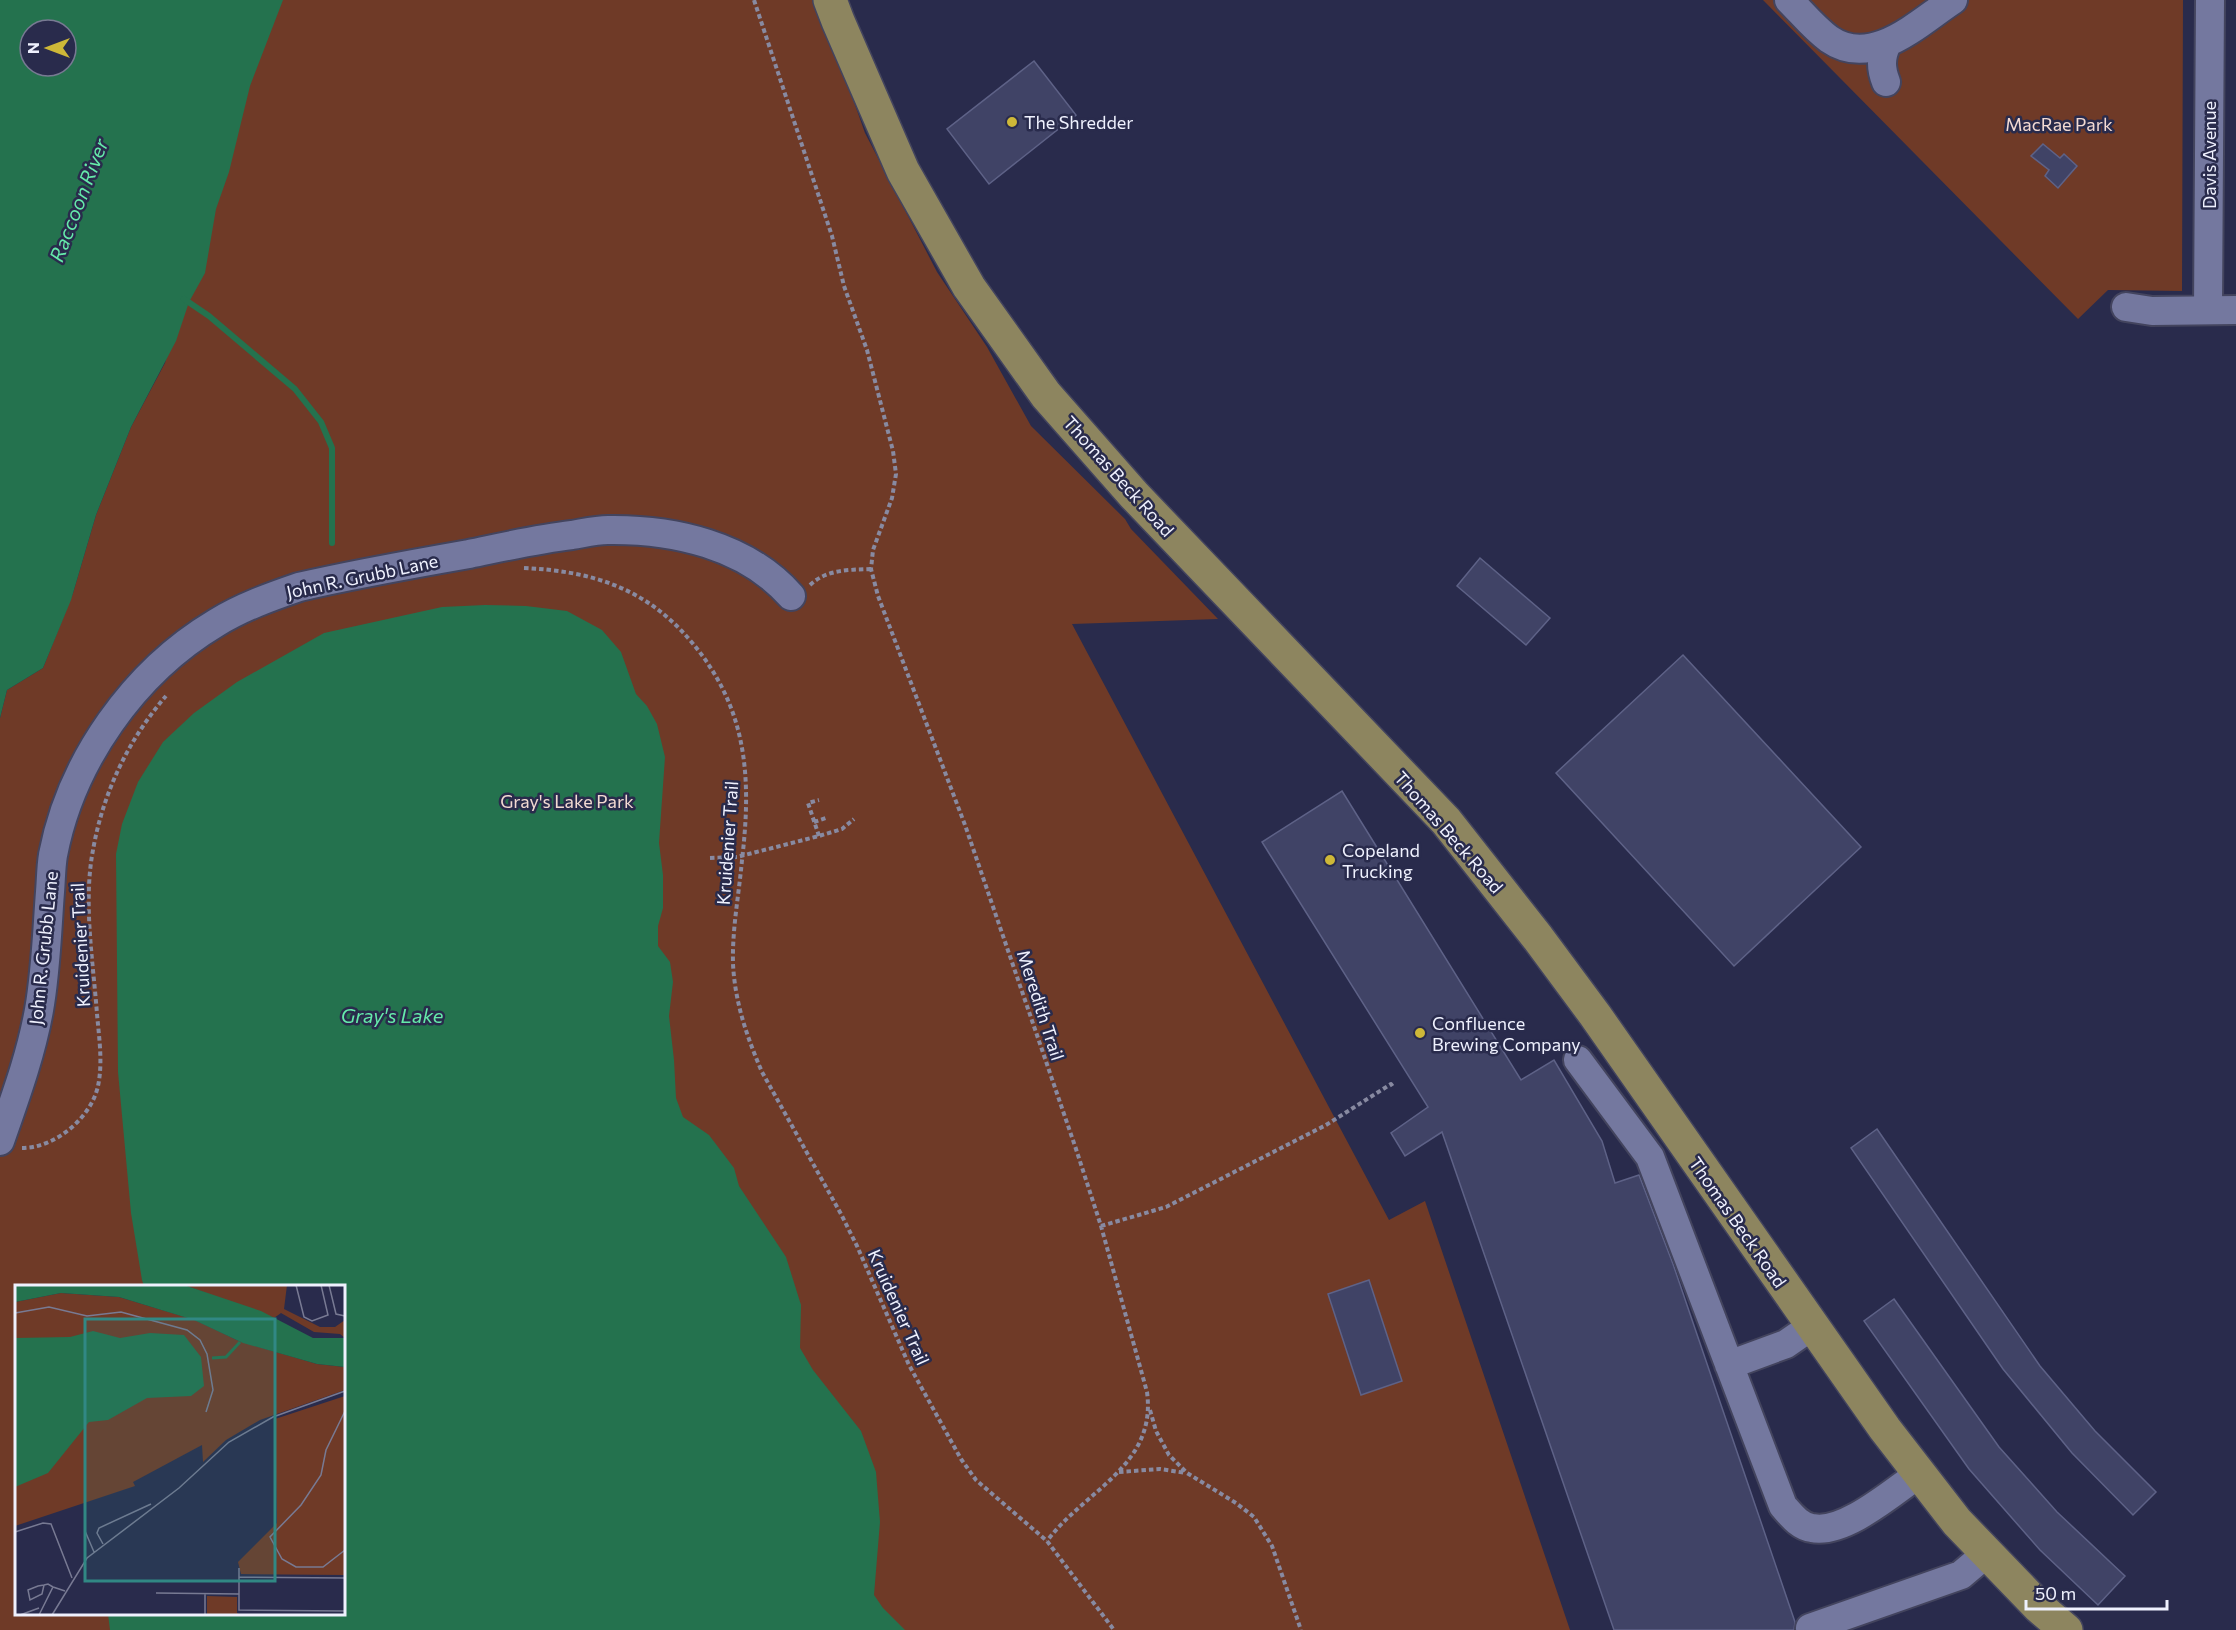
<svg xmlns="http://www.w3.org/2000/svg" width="2236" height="1630" font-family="Commissioner,sans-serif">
	<rect width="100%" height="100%" fill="#292b4c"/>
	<path fill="#6f3a27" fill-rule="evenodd" d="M267,0H818L865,133L937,272L987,347L1031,426L1125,519L1131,529L1218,619L1072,624L1389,1220L1425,1201L1570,1630H0V718L7,690L43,668L73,593L96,515L131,427L165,363ZM16,1286H344V1614H16Z
		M1763,0H2183L2182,291L2108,290L2078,319Z"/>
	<path fill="#24724e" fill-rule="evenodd" d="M0,0H283L250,86L229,172L216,209L205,273L189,302L176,341L131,427L96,515L71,600L43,668L7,690L0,718ZM30,30H66V66H30Z
		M485,605L526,606L567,611L602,630L621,652L636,694L647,706L657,724L665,757L659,843L663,875V908L658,926V946L670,962L673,982L669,1016L674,1060L676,1098L683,1117L709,1135L734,1168L739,1186L786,1257L801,1305L800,1348L813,1370L861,1431L876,1472L880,1522L874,1595L883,1608L905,1630H110L108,1614H344V1286H144L142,1280L131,1213L118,1072L116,854L122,824L138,782L163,742L194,713L237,682L324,633L442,607Z"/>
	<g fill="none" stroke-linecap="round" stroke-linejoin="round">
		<path stroke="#24724e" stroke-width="6" d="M184,299L209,316L295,389L321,422L332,448V543"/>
	</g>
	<path fill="#404366" stroke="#5e6287" stroke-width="1.5" d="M1034,61L1076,115L989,184L947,129Z
		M2043,144L2060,158L2064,154L2077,166L2058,188L2045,176L2049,170L2031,156Z
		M1480,558L1550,618L1526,645L1457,586Z
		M1683,655L1861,847L1734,966L1556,773Z
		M1342,791L1521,1080L1554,1060L1602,1141L1615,1183L1639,1175L1673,1264L1795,1622L1794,1630H1614L1442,1132L1405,1156L1391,1133L1428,1107L1262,842Z
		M1877,1129L2040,1366L2095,1431L2156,1492L2133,1515L2072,1453L2003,1369L1851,1148Z
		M1369,1280L1402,1381L1361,1395L1328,1294Z
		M1894,1299L1999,1447L2057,1512L2125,1576L2098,1605L2040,1550L1969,1469L1864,1321Z"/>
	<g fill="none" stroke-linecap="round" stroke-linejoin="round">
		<g stroke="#43445e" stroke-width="32">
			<path id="minor" d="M1789,0C1802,13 1814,28 1829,39C1872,69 1918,23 1953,0
				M1886,82C1881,69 1880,58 1887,44
				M2126,307L2152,311L2236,310
				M2208,310L2210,0
				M1578,1060L1650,1157L1783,1506C1791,1515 1799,1526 1812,1528C1844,1535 1894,1491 1919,1474
				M0,1141C15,1098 31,1055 39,1010C46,971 47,931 50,892C51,880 51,867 53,855C71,761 134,672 216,623C242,607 270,597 299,587C355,574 412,564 469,554C503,547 537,539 572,535C584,533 596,530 608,530C673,529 746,545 791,596
				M1729,1365L1786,1344L1812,1326
				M1810,1628L1961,1575L1987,1553"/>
		</g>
		<g stroke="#43445e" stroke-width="36">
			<path id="major" d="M830,0L838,21L903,171L969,287L1046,395L1134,495L1446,821L1538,938L1595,1015L1885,1429L1957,1522L2039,1607L2066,1630"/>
		</g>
		<path stroke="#888aa1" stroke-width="4" stroke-dasharray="4.5 3" stroke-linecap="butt" d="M754,0L832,236L844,286L867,350L893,451L896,474L892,498L873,550L871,569L878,596L965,825L1076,1149L1101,1226L1147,1392C1157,1466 1085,1490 1047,1541
			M524,568C590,571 644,587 689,639C747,706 752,775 742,860C739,894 732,929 733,964C735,1003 747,1037 762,1072L841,1214L857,1246L909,1365L961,1459L976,1480L1047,1541L1114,1630
			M810,585C827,569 849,570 871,569
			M814,822L826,818
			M819,836L808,803L819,800
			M710,858L737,857L819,836L842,829L854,819
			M22,1148C55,1148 91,1118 98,1086C103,1063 99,1037 97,1014C93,960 83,903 93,850C103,793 128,740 166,696
			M1101,1226L1166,1207L1326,1125L1391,1084L1393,1087
			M1150,1410L1156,1431L1169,1455L1187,1473L1236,1503L1254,1517L1272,1546L1301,1630
			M1119,1472L1160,1469L1186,1473"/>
		<use href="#minor" stroke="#74789f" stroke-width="28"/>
		<use href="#major" stroke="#8d855f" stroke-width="33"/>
	</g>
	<g fill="#ceb838" stroke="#292b4c" stroke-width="2">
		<circle cx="1012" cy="122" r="6"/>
		<circle cx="1330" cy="860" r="6"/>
		<circle cx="1420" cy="1033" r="6"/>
	</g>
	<g text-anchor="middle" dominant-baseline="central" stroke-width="5" stroke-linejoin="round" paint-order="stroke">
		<g font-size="18" fill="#eff1fe" stroke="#292b4c" text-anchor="start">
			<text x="1024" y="122">The Shredder</text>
			<text x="1342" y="850">Copeland<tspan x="1342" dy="21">Trucking</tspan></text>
			<text x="1432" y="1023">Confluence<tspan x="1432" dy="21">Brewing Company</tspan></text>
		</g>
		<g font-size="18" fill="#f3dad2" stroke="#292b4c">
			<text x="2059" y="124">MacRae Park</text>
			<text x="567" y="801">Gray's Lake Park</text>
		</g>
		<g font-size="18" fill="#eff1fe" stroke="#292b4c">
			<text transform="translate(2209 155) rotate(-90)">Davis Avenue</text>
			<text transform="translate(1119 476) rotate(48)">Thomas Beck Road</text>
			<text transform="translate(362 576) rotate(-12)">John R. Grubb Lane</text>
			<text transform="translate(1449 832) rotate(49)">Thomas Beck Road</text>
			<text transform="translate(727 843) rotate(-86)">Kruidenier Trail</text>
			<text transform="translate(80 945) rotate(-93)">Kruidenier Trail</text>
			<text transform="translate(43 948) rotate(-84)">John R. Grubb Lane</text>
			<text transform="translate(1041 1005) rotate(72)">Meredith Trail</text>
			<text transform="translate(1738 1222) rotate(55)">Thomas Beck Road</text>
			<text transform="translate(899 1307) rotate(66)">Kruidenier Trail</text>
		</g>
		<g font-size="20" font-style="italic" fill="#65eaaa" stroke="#292b4c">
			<text transform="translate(78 200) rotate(-69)">Raccoon River</text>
			<text x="392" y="1015">Gray's Lake</text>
		</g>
	</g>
	<g transform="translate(15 1285)">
		<rect width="330" height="330" fill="#292b4c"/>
		<path d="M169,0H272L269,24L305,42H320L330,35V53L325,49L299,47L266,28L259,33ZM46,8L104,12L180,35L224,56L302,79L330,82V105L245,135L211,155L188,177L187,160L118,197L120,201L0,241V17ZM330,111V290L226,289L223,277L262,238L260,134ZM192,311L222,312V328L226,330H192Z" fill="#6f3a27"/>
		<path d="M0,0H169L246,26L298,53H330V82L302,79L228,58L179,35L104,12L46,8L0,17ZM78,46L105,53L135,48L169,50L186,72L189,101L176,111L132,113L93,135L74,137L33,188L0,202V53L55,52Z" fill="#24724e"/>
		<path fill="none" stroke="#24724e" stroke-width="3" d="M197,73L211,72L225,57"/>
		<path fill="none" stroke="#787a93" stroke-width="1.5" d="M281,0L289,32L297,36L313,30L306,0M314,0L321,29L330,31M0,28L34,22L72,31L106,27L172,45L185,55L192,69L198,105L191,127M330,126L311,165L306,190L286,220L255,252L267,274L281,282H308L330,265M70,246L79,267M0,247L28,238L36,239L57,293M88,259L82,248L84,243L136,219M224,283V325L330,326M224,292L330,293M29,300L27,309L15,315L13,305L23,301L29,300L33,299L38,302M141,308L224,309M190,309V330M5,330L24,323M24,330L38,302L50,306M37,330L72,273L164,203L214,157L258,132L330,106"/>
		<path fill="#318884" fill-opacity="0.15" stroke="#318884" stroke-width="3" d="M70,34H260V296H70Z"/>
		<rect width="330" height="330" fill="none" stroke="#eff1fe" stroke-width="3"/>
	</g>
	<g transform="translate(48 48) rotate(270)"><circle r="28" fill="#292b4c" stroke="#787a93" stroke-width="1.5"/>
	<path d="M0-4.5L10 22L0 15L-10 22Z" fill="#ceb838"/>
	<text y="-9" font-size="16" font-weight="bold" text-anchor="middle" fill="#eff1fe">N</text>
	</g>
	<path d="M2026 1600v9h141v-9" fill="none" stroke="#eff1fe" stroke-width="3"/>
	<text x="2035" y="1600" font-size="18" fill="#eff1fe" stroke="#292b4c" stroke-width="4.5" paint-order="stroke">50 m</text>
</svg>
